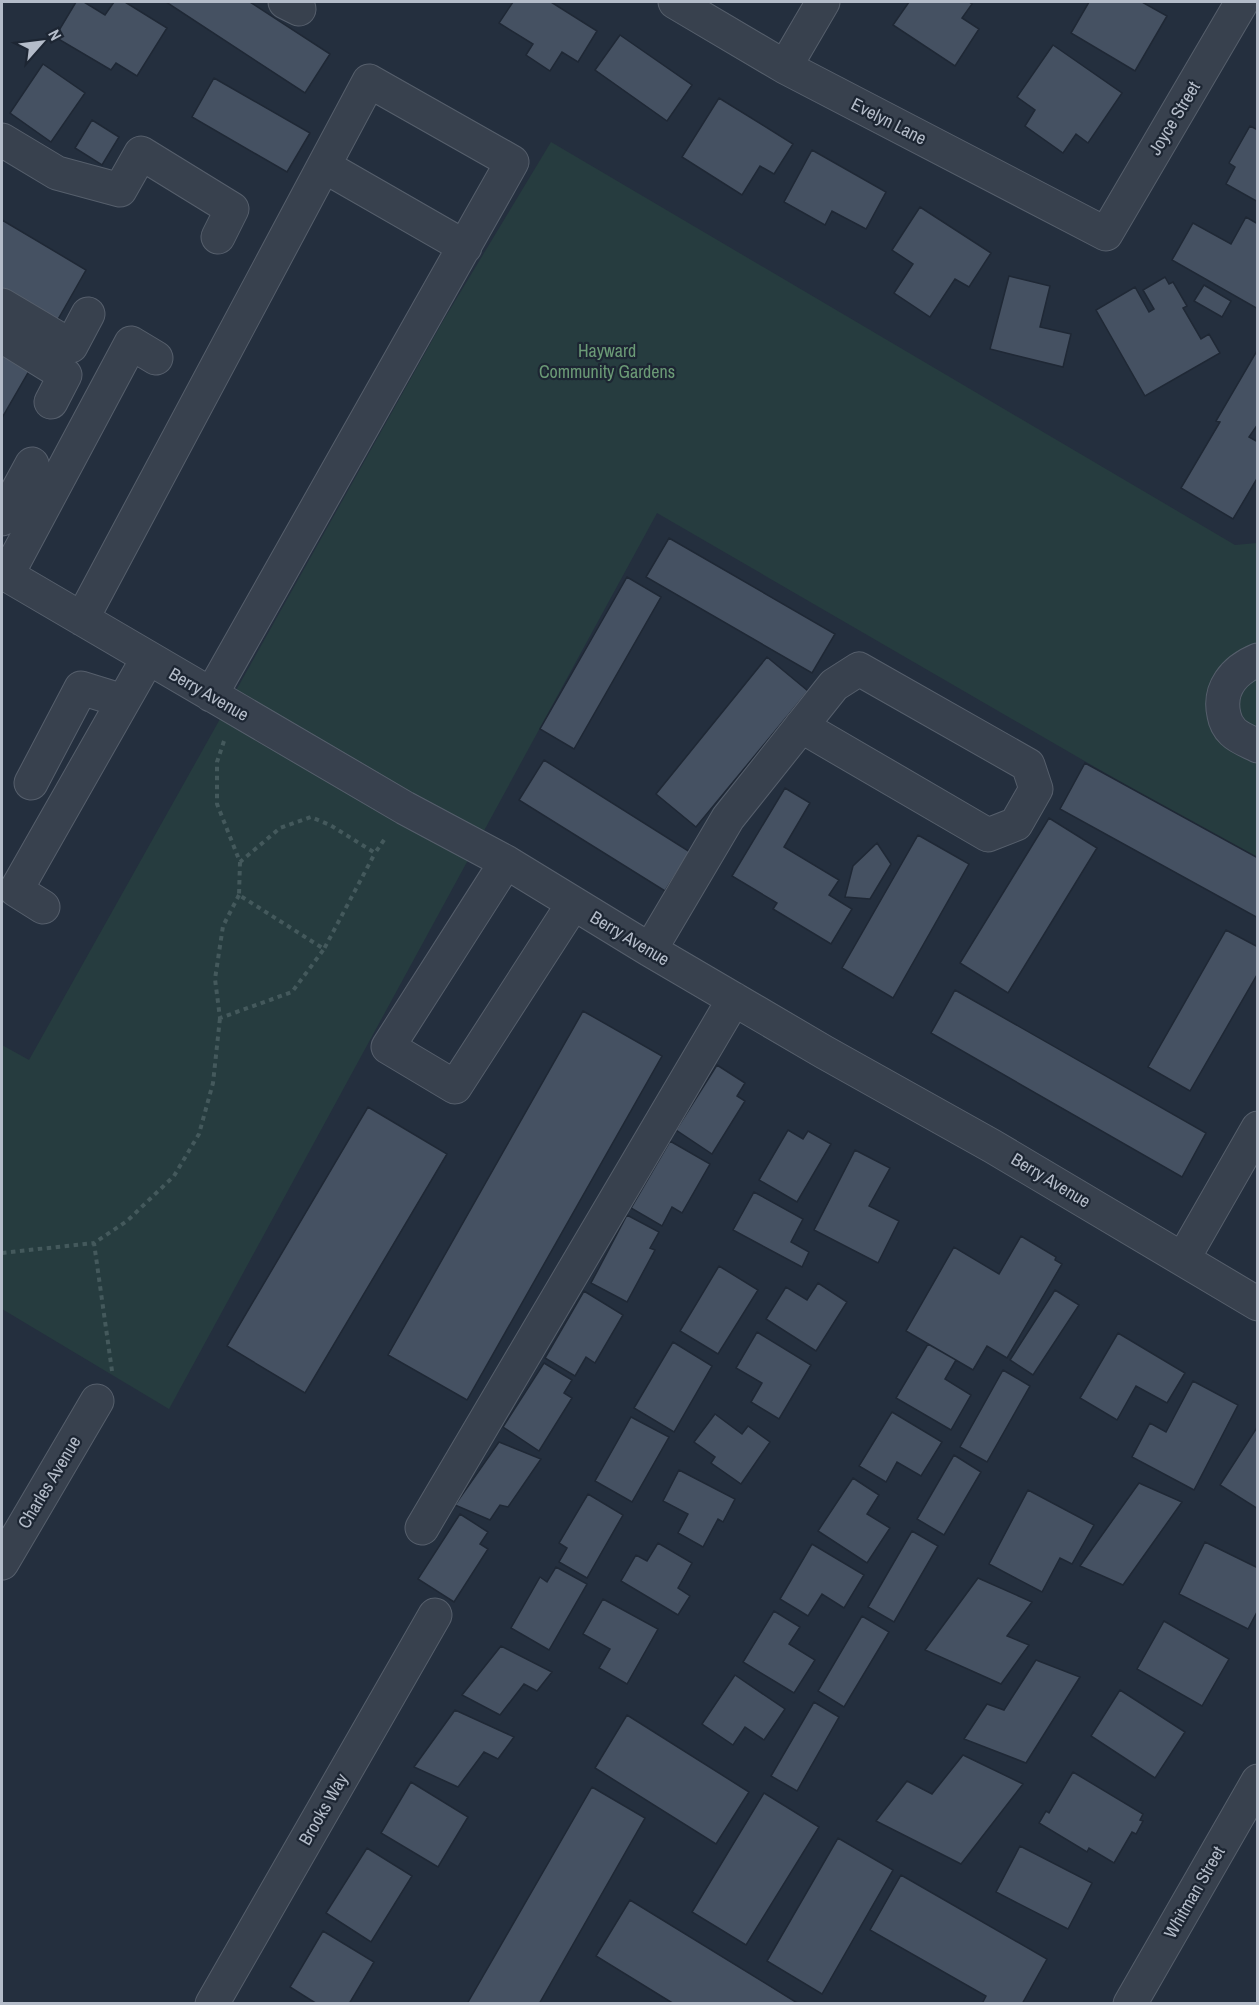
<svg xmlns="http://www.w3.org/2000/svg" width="1259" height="2005" font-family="'Archivo Narrow',sans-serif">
	<rect width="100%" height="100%" fill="#242f3e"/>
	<path fill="#263c3f" d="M551,142L1235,545L1257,543V861L657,513L169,1409L2,1309V1045L29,1060L443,321Z"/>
	<path fill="#455162" stroke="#1f2835" stroke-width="1.5" d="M76,2H84L105,15L114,2H125L167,28L137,76L116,63L111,70L55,37Z
		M166,2H250L330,54L305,93Z
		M513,2H551L597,31L578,62L562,52L550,71L526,55L533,44L499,23Z
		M909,2H969L972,4L962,18L979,29L955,66L893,25Z
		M1089,2H1142L1167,16L1135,71L1071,33Z
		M620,35L692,85L667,121L595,70Z
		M1053,45L1122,93L1088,143L1076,134L1063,153L1025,126L1035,110L1017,97Z
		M43,64L85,93L51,142L10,113Z
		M214,78L310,133L287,172L192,117Z
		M719,98L793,144L774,174L760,166L742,195L682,157Z
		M92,120L119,137L102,165L75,148Z
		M1250,126L1258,130V202L1226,184L1235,167L1229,163Z
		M812,150L886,192L866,229L832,211L825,225L784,202Z
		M920,207L991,253L969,287L955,279L930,317L894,293L913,264L892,250Z
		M1246,217L1258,224V309L1172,260L1193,223L1231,244Z
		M2,220L86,270L57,321L2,289Z
		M1009,276L1050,286L1040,327L1071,334L1063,367L990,349Z
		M1165,277L1169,284L1173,282L1187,306L1183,308L1201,339L1209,334L1220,353L1145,396L1096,310L1135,287L1149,312L1154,309L1143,290Z
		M1204,285L1231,301L1222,317L1194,301Z
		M2,346L33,364L3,416L2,415Z
		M1258,349V424L1249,437L1258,442V477L1233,519L1181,488L1220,422L1216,421Z
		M669,538L835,634L812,673L646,577Z
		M627,577L661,597L574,749L540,729Z
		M767,657L808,691L696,827L656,794Z
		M544,760L690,852L665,891L519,800Z
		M1085,763L1258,858V918L1060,809Z
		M785,788L810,803L784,847L839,880L829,895L852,909L831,944L773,909L777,903L732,876Z
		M1049,818L1097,848L1008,993L960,963Z
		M918,835L969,864L893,998L842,968Z
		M877,843L891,864L870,899L845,897L853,866Z
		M1226,930L1258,947V973L1190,1091L1148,1067Z
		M955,990L1206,1133L1182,1177L931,1033Z
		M583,1011L662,1056L467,1400L388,1355Z
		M717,1065L745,1083L737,1096L745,1101L712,1154L676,1130Z
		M368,1107L447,1154L305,1393L227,1346Z
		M788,1130L803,1139L808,1131L831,1144L797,1202L759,1180Z
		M670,1141L710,1164L682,1213L672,1207L662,1226L631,1208Z
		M855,1150L890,1168L869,1206L899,1221L878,1263L814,1230Z
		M754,1192L803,1219L791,1242L809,1252L802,1267L733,1230Z
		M627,1215L659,1232L650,1248L655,1250L627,1302L591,1283Z
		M1021,1236L1056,1257L1055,1260L1062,1264L1007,1358L987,1346L973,1370L906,1331L954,1247L999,1274Z
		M719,1266L758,1290L718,1354L680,1331Z
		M818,1283L847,1302L816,1351L766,1319L786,1287L807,1300Z
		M1055,1290L1079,1305L1033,1375L1010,1360Z
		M584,1291L623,1315L595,1363L586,1357L575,1376L545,1358Z
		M757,1332L811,1365L779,1419L751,1402L762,1383L736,1368Z
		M1118,1333L1185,1373L1167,1403L1136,1386L1117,1420L1080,1398Z
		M673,1342L712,1366L674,1432L634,1408Z
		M928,1344L956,1360L945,1379L971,1395L951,1430L896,1398Z
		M544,1363L572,1380L564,1393L572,1398L539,1451L503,1427Z
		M1003,1370L1030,1386L987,1462L960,1447Z
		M1193,1381L1238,1405L1194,1490L1132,1457L1150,1423L1166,1432Z
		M892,1412L942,1442L921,1476L897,1462L886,1482L859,1466Z
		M715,1414L742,1434L748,1426L770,1442L741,1484L711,1463L715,1457L694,1442Z
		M631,1417L669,1437L632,1502L595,1481Z
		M1258,1426V1509L1220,1485Z
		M499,1442L541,1459L508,1507L500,1505L490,1520L455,1505Z
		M954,1455L981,1472L944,1535L917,1519Z
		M679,1470L735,1499L723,1522L718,1519L703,1547L678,1533L688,1514L663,1501Z
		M853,1478L879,1495L867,1514L890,1528L867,1563L818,1531Z
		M1139,1483L1182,1502L1123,1585L1080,1566Z
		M1028,1490L1094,1525L1072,1564L1060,1558L1042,1592L989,1564Z
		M588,1494L623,1515L587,1578L559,1562L567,1548L559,1543Z
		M460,1514L488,1532L480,1544L488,1549L454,1602L418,1579Z
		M912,1531L938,1546L894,1622L868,1607Z
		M1205,1542L1258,1568V1610L1248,1629L1179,1594Z
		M658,1543L692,1563L678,1588L690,1596L678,1615L621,1581L636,1555L647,1561Z
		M812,1544L864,1575L844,1608L822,1594L808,1616L780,1599Z
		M556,1567L587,1584L549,1650L511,1628L540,1577L547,1582Z
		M978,1578L1032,1602L1007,1636L1029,1645L1001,1684L925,1650Z
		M603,1599L658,1629L627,1684L599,1668L610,1649L583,1634Z
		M774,1611L800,1627L789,1644L815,1660L794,1693L743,1662Z
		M862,1616L889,1632L844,1707L818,1691Z
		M1164,1621L1229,1659L1202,1706L1137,1669Z
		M501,1646L552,1672L537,1691L524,1684L500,1715L462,1695Z
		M1036,1660L1080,1677L1026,1763L964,1739L987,1704L1004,1710Z
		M735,1675L785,1709L764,1740L745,1727L733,1745L702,1724Z
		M1120,1690L1185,1732L1155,1778L1091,1736Z
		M814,1702L839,1717L797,1791L771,1776Z
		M455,1710L514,1737L498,1759L484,1752L458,1787L414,1767Z
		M627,1715L749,1792L716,1844L595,1768Z
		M963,1755L1023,1784L961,1864L876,1821L907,1781L932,1794Z
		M1073,1772L1143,1814L1140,1820L1143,1821L1136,1834L1132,1832L1114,1863L1089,1848L1087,1852L1039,1823L1046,1811L1049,1813Z
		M411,1782L468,1817L438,1867L381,1833Z
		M592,1787L645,1818L539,2004H467Z
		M764,1793L819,1827L746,1945L692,1912Z
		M838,1838L893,1870L822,1994L767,1961Z
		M1020,1846L1092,1883L1068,1929L996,1892Z
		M367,1848L412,1876L371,1942L326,1913Z
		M901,1875L1047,1959L1022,2004H982L986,1996L870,1930Z
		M630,1900L799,2004H674L596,1956Z
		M323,1931L374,1962L349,2004H317L290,1987Z"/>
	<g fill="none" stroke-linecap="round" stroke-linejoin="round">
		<g stroke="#565f6c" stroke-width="35">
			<path id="minor" d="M285,2L299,9
				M675,2L785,67L1106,234L1242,2
				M785,67L823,2
				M2,140L57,173L120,190L141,153L232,209L218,237
				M324,166L465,247
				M2,305L71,346L88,314
				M2,336L65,375L51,402
				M2,519L32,464
				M2,572L405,808L506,862L650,950L824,1052L992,1146L1258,1304
				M7,575L131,343L156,358
				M82,619L369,81L512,162L211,695
				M1258,660C1234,670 1218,689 1224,715C1225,721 1229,728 1233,732C1239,738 1250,742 1258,746
				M31,783L81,688L123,701
				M506,862L388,1047L455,1087L573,904
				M43,907L16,890L148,658
				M650,950L728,818L834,685L859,669L1028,765L1036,789L1016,824L988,835L801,726
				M1183,1259L1258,1128
				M422,1528L734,999
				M2,1563L97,1401
				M212,2004L435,1615
				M1130,2004L1258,1781"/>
		</g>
		<path stroke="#44595c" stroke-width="4" stroke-dasharray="4.5 4.5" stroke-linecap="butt" d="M224,741L217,762V804L240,862L280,828L311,817L330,825L375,853L386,837
			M240,862L239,895L324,949L375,853
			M239,895L223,926L215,979L220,1018L292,992L324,949
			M2,1253L94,1243
			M112,1371L94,1243L127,1221L174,1176L199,1134L213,1083L220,1018"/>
		<use href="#minor" stroke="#38414e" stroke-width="33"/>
	</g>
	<g text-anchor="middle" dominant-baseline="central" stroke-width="4.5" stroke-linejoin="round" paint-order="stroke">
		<g font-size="18" fill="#b4bcc9" stroke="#1d2633">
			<text transform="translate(1174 118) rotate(-59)">Joyce Street</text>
			<text transform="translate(889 121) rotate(27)">Evelyn Lane</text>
			<text transform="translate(209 694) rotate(30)">Berry Avenue</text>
			<text transform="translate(630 938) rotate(31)">Berry Avenue</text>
			<text transform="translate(1051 1180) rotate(31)">Berry Avenue</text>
			<text transform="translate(49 1482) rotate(-59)">Charles Avenue</text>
			<text transform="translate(323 1809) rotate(-60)">Brooks Way</text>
			<text transform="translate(1194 1892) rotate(-60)">Whitman Street</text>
		</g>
		<g font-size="18" fill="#6b9a76" stroke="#1d2633">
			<text x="607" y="350">Hayward<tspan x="607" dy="21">Community Gardens</tspan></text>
		</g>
	</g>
	<rect width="1259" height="2005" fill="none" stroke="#b4bcc9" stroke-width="6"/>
	<g transform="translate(42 42) rotate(62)" stroke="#1d2633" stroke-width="4.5" paint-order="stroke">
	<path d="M0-4.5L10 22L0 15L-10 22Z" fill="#b4bcc9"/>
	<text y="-9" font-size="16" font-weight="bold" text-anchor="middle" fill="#b4bcc9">N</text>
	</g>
</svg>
